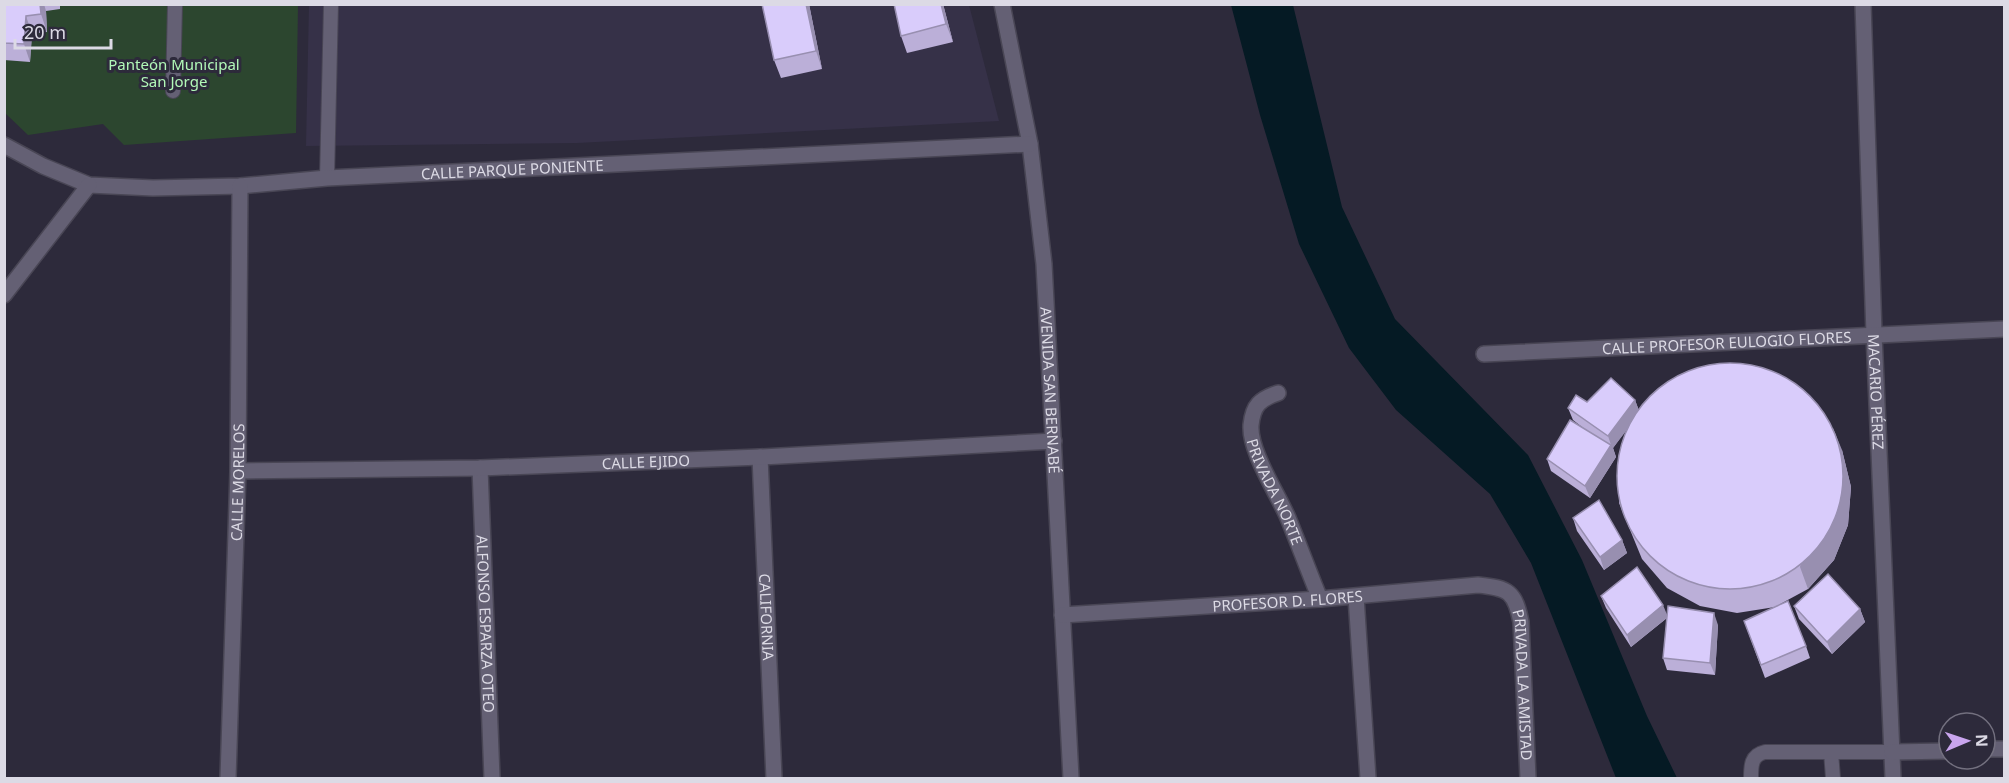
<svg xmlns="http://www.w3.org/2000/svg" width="2009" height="783" font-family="'Noto Sans',sans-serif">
	<rect width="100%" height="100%" fill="#2d2a3b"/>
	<path fill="#363148" d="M309,4L969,5L999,121L577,143L306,146Z"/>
	<path fill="#2c462f" d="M4,5H298L296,133L124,145L103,124L28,135L5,113Z"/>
	<path fill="#051a24" d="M1231,5H1293L1342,207L1395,319L1528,455L1582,560L1647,716L1677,778H1616L1531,563L1490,494L1396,410L1349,348L1299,244L1260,115Z"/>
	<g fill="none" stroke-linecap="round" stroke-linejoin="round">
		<g stroke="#494655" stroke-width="16">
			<path id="lane" d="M173,91L175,4
				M327,178L331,4
				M1831,752L1833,778
				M1751,778C1751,766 1751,755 1765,752H1892"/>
		</g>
		<g stroke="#494655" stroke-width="18">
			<g id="street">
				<path id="s1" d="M1002,4L1030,144L1044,264L1071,778"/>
				<path id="s2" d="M1863,4L1874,334L1893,778"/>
				<path id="s3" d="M4,145L43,166L89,185L153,188L240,186L327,178L1030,144"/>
				<path d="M4,295L89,185"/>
				<path id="s4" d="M1484,354L2004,329"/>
				<path id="s5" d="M1278,393C1260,399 1253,405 1251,425C1249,451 1278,494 1288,518C1299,545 1309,572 1320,599"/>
				<path id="s6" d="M760,457L774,778"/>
				<path id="s7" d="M480,468L492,778"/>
				<path id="s8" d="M238,471L480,468L760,457L1054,441"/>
				<path d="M1356,597L1368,778"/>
				<path id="s9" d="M1062,615L1320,599L1478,585C1509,588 1515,592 1521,622L1528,778"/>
				<path d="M1985,749H2004"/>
				<path d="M1892,752L1949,751"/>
				<path id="s10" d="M228,778L238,471L240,186"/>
			</g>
		</g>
		<use href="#lane" stroke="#646074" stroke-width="14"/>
		<use href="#street" stroke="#646074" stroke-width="15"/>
	</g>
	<path fill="#bbafd8" d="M4,4H60V9L46,11L47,32L32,34L30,62L4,60Z
		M762,4H809L822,69L781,78L774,60Z
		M943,4L953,42L907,53L901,36Z
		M1635,400L1639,411L1842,450L1851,487L1848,525L1834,560L1808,589L1775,607L1737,613L1700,606L1667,588L1642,559L1619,503L1626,430L1613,448L1616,457L1590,498L1551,471L1547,459L1582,427L1573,420L1568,408L1587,402Z
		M1573,518L1622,540L1627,553L1604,570L1577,531Z
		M1601,596L1667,617L1718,625L1715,675L1667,670L1663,658L1667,618L1631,647L1606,608Z
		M1794,606L1860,609L1865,622L1832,654L1799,619Z
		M1744,621L1806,646L1810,658L1765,678Z"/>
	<path fill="#988fb0" d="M40,4H44L46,11L47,32L41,14Z
		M806,4H809L822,69L816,51Z
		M941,4H943L953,42L946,24Z
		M26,16L32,34L30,62L24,44Z
		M1635,400L1640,413L1613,448L1616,457L1590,498L1585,486L1611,445L1608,436Z
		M1833,428L1842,450L1851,487L1848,525L1834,560L1808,589L1800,567Z
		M1622,540L1627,553L1604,570L1600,557Z
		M1663,605L1668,617L1631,647L1627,635Z
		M1860,609L1865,622L1832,654L1827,642Z
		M1714,613L1718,625L1715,675L1710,663Z"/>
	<path fill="#d9ccfb" stroke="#988fb0" stroke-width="1.5" d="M4,4H40L41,14L26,16L24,44L4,43Z
		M762,4H806L816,51L774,60Z
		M894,4H941L946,24L901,36Z
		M1617 476a113 113 0 1 1 226 0a113 113 0 1 1-226 0Z
		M1611,378L1635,400L1608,436L1568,408L1576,395L1587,402Z
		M1570,420L1611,445L1585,486L1547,459Z
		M1599,500L1622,540L1600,557L1573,518Z
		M1637,567L1663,605L1627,635L1601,596Z
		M1828,574L1860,609L1827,642L1794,606Z
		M1788,601L1806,646L1761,665L1744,621Z
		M1668,606L1714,613L1710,663L1663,658Z"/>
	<g text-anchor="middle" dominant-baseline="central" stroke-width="6" stroke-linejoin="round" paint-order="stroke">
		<g font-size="15" fill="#b2f9b8" stroke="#2d2a3b">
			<text x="174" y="64">Panteón Municipal<tspan x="174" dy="17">San Jorge</tspan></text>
		</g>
		<g font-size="15" fill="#dcdae5" stroke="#2d2a3b">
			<text stroke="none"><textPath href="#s3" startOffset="518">CALLE PARQUE PONIENTE</textPath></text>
			<text stroke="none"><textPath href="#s4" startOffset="243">CALLE PROFESOR EULOGIO FLORES</textPath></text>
			<text stroke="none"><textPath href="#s1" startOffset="390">AVENIDA SAN BERNABÉ</textPath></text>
			<text stroke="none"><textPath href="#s2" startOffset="388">MACARIO PÉREZ</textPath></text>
			<text stroke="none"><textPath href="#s8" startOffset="408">CALLE EJIDO</textPath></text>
			<text stroke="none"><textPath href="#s10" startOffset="296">CALLE MORELOS</textPath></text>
			<text stroke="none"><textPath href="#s5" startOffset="117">PRIVADA NORTE</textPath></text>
			<text stroke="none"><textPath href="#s9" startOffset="226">PROFESOR D. FLORES</textPath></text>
			<text stroke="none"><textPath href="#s6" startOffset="160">CALIFORNIA</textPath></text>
			<text stroke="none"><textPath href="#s7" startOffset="156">ALFONSO ESPARZA OTEO</textPath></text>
			<text stroke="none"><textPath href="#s9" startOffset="544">PRIVADA LA AMISTAD</textPath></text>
		</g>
	</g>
	<rect width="2009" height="783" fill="none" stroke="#dcdae5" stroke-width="12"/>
	<g transform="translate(1967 741) rotate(88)"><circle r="28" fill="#2d2a3b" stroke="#73707f" stroke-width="1.5"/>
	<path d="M0-4.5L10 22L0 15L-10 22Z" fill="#c9a5ee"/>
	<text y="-9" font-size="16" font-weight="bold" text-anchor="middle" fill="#dcdae5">N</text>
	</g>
	<path d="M15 39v9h96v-9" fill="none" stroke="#dcdae5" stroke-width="3"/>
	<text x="24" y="39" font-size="18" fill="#dcdae5" stroke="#2d2a3b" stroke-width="4.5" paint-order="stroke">20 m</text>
</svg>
